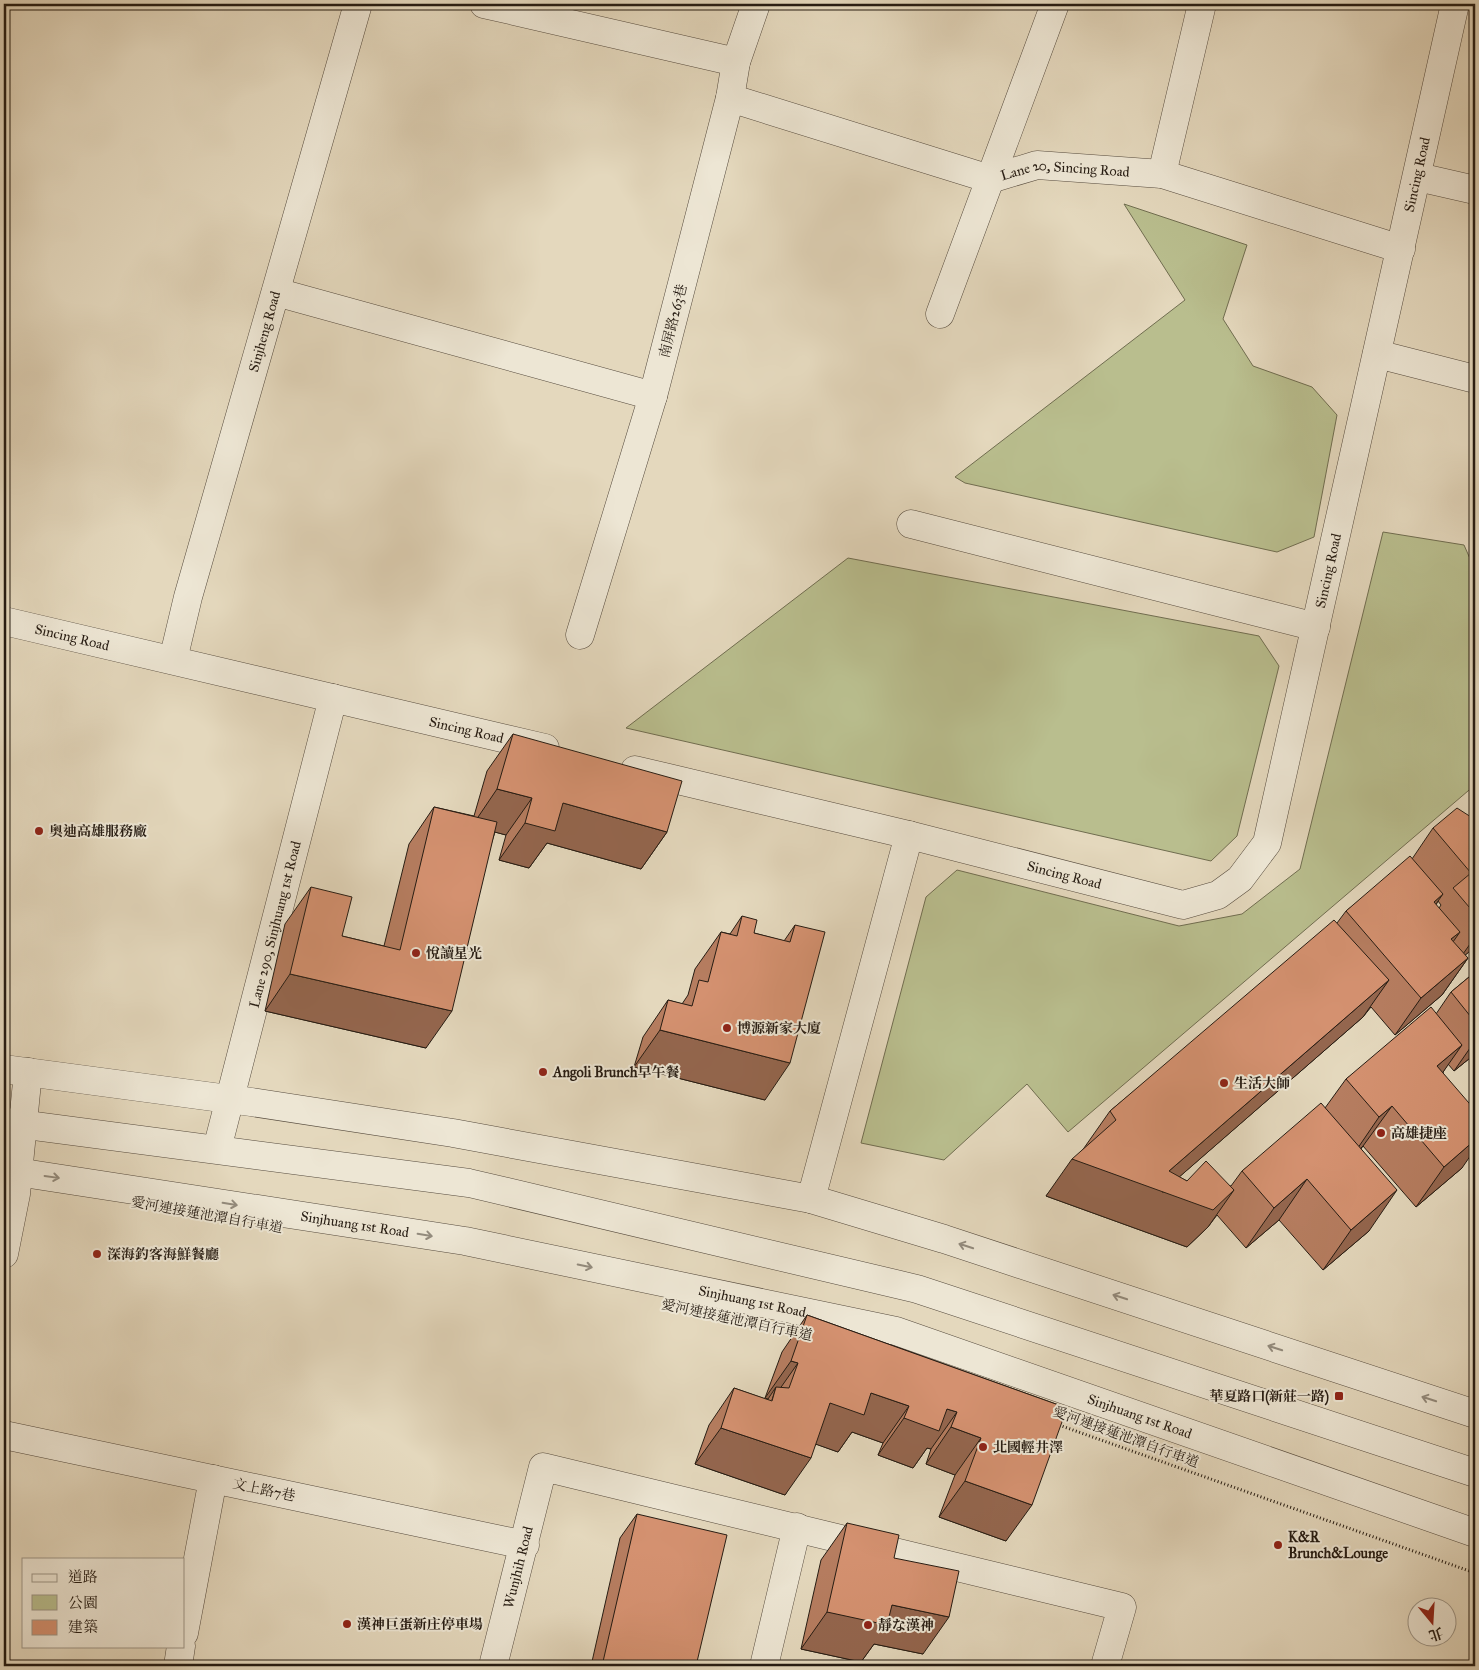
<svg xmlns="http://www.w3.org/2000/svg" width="1479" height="1670" font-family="'IM FELL Great Primer','Noto Serif TC','Noto Serif JP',serif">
	<rect width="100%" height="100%" fill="#e4d8bd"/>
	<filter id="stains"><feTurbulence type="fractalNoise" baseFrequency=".004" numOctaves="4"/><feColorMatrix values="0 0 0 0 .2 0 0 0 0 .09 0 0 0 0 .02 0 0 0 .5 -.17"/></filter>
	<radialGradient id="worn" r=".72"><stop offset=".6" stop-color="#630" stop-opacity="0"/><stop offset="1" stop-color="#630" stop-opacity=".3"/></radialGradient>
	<path fill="#b9be8e" stroke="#706d50" d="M1124,204L1247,245L1223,319L1253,366L1312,387L1337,415L1314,537L1277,552L965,483L955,477L1185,300Z
		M1383,532L1464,545L1475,570V785L1068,1132L1027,1084L944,1160L861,1143L926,897L957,870L1179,926L1242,914L1300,869Z
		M848,558L1259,636L1279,666L1237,836L1211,861L626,728Z"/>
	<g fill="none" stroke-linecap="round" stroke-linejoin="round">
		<g stroke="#564b3e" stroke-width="29">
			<g id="minor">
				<path d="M484,4L736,62"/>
				<path id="s1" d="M730,98L990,179L1037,165L1162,174L1401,249"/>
				<path d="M1162,174L1202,4"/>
				<path d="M1418,177L1475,190"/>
				<path d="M276,292L653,396"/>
				<path d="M940,314L1055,4"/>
				<path d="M1377,354L1475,379"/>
				<path d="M911,524L1316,627"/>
				<path id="s2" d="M4,621L545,748"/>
				<path d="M580,635L653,396L730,98L736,62L756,4"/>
				<path id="s3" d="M173,660L188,597L358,4"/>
				<path id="s4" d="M635,770L909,835L1183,905L1218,895L1240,879L1267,843L1455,4"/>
				<path d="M4,1069L251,1102L453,1133L811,1199L944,1239L1475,1414"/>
				<path d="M4,1122L469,1183L917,1289L1475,1473"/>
				<path id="s5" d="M217,1149L333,698"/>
				<path id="s6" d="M4,1170L465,1241L896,1331L1475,1533"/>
				<path d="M811,1199L909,835"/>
				<path d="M4,1254L16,1194L28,1072"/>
				<path d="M4,1435L525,1545"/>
				<path d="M184,1633L213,1479"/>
				<path d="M178,1666L181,1646"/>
				<path id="s7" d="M493,1666L543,1467L1122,1607L1105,1666"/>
				<path d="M764,1666L797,1527"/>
			</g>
		</g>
		<path stroke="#261c13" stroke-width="3" stroke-dasharray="1 2.5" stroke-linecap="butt" d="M1056,1424L1475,1573"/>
		<use href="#minor" stroke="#ede6d4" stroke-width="28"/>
	</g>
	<path fill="#b67d60" stroke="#261c13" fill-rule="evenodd" d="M513,734L667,832L641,869L547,843L529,868L499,860L506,835L495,832L426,1048L265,1011L285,924L311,887L342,936L384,946L409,844L434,807L474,816L487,771Z
		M1475,814V947L1465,955L1468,958L1442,995L1395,1035L1371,1007L1363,1017L1179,1177L1187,1181L1231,1186L1242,1171L1325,1108L1346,1079L1436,1014L1451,992L1475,972V1054L1454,1071L1448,1064L1443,1072L1462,1168L1416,1207L1363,1146L1361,1149L1369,1231L1323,1270L1279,1220L1246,1248L1217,1215L1208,1227L1187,1247L1046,1196L1084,1148L1110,1111L1337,923L1346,911L1412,859L1433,828L1471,817ZM1438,901L1441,905L1439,908L1436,905Z
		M742,916L754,933L784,941L795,925L765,1100L634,1067L643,1037L668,1000L682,1004L688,995L695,969L721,932L730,934Z
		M807,1315L1067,1408L1006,1541L939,1517L955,1475L926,1464L931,1449L927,1448L913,1468L878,1455L883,1443L852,1432L838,1452L816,1444L785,1495L695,1464L709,1425L734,1388L768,1400V1399L765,1398L782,1352Z
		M637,1514L696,1666H591L620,1538Z
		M847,1523L894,1558L923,1654L874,1644L861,1662L801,1649L821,1560Z"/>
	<path fill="#94664e" stroke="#261c13" d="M497,789L532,798L506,835L472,826Z
		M563,803L667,832L641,869L547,843L529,868L499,860L525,823Z
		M1443,894L1417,931L1434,902Z
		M1460,932L1434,969L1451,939Z
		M1475,937V947L1458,961Z
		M1468,958L1442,995L1395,1035L1421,998Z
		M290,974L452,1011L426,1048L265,1011Z
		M1389,980L1363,1017L1162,1192L1234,1190L1208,1227L1187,1247L1046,1196L1072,1159L1169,1171Z
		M660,1030L790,1063L765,1100L634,1067Z
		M1475,1041V1054L1454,1071Z
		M1462,1045L1434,1085L1437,1066Z
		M1392,1106L1363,1146L1351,1158L1379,1117Z
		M1475,1140V1149L1462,1168L1416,1207L1444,1167Z
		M1307,1179L1279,1220L1246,1248L1274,1208Z
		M1397,1190L1369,1231L1323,1270L1351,1230Z
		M791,1361L798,1363L772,1400L776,1387L768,1399L765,1398Z
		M871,1393L909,1406L883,1443L852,1432L838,1452L804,1440L830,1403Z
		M947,1409L957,1412L931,1449L927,1448L913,1468L878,1455L904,1418Z
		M951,1427L981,1438L955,1475L926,1464Z
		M721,1428L811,1458L785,1495L695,1464Z
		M965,1481L1032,1505L1006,1541L939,1517Z
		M892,1605L949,1617L923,1654L874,1644L861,1662L801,1649L827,1612Z"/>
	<path fill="#d49170" stroke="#261c13" d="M513,734L682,781L667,832L563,803L555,831L525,823L532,798L497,789Z
		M434,807L497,822L452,1011L290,974L311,887L352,897L342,936L400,950Z
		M1457,808L1471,817L1475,814V914L1453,888L1471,873L1433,828Z
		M1410,856L1443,894L1434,902L1460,932L1451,939L1468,958L1421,998L1346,911Z
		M742,916L757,920L754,933L790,942L795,925L825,932L790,1063L660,1030L668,1000L692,1006L699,980L708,982L721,932L737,936Z
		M1334,920L1389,980L1169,1171L1187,1181L1206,1161L1234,1190L1213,1210L1072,1159L1116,1120L1110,1111Z
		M1475,972V1022L1451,992Z
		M1431,1007L1462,1045L1437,1066L1475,1110V1140L1444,1167L1392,1106L1379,1117L1346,1079Z
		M1321,1103L1397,1190L1351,1230L1307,1179L1274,1208L1242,1171Z
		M807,1315L1067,1408L1032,1505L965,1481L981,1438L951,1427L957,1412L947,1409L939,1431L904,1418L909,1406L871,1393L864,1415L830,1403L811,1458L721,1428L734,1388L772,1401L776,1387L789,1388L798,1363L791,1361Z
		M637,1514L727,1535L696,1666H602Z
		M847,1523L899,1535L894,1558L959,1571L949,1617L892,1605L887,1625L827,1612Z"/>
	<defs><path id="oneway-shaft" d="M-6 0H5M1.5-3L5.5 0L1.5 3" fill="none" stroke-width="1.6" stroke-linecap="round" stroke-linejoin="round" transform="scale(1.25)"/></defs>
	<g stroke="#938b7d">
		<use href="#oneway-shaft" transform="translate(52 1177) rotate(8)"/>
		<use href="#oneway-shaft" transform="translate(230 1204) rotate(9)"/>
		<use href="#oneway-shaft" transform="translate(425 1235) rotate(9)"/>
		<use href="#oneway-shaft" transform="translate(966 1246) rotate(-162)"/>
		<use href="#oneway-shaft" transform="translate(585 1266) rotate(12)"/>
		<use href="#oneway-shaft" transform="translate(1120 1297) rotate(-162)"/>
		<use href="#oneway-shaft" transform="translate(1275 1348) rotate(-162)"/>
		<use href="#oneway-shaft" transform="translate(1429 1399) rotate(-162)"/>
	</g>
	<g fill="#8f2418" stroke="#ede6d4" stroke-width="2">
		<circle cx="39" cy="831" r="5"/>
		<circle cx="416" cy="953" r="5"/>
		<circle cx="727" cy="1028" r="5"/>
		<circle cx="543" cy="1072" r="5"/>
		<circle cx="1224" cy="1083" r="5"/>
		<circle cx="1381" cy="1133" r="5"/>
		<circle cx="97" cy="1254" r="5"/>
		<rect x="1334" y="1391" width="10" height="10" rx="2.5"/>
		<circle cx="983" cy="1447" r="5"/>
		<circle cx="1278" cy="1545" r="5"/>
		<circle cx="347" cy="1624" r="5"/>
		<circle cx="868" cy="1625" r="5"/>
	</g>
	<g text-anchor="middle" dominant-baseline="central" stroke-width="4" stroke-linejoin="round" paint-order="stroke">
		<g font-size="14" fill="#261c13" stroke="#ede6d4">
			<text stroke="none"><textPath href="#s1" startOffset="349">Lane 20, Sincing Road</textPath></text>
			<text stroke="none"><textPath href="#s4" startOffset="1358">Sincing Road</textPath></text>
			<text transform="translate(673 321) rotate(-76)">南屏路263巷</text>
			<text stroke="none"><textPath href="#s3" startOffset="341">Sinjheng Road</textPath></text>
			<text stroke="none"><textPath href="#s4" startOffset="952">Sincing Road</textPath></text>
			<text stroke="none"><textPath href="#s2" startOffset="70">Sincing Road</textPath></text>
			<text stroke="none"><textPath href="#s2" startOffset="475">Sincing Road</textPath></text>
			<text stroke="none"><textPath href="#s4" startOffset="442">Sincing Road</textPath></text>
			<text stroke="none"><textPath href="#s5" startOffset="232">Lane 290, Sinjhuang 1st Road</textPath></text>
			<text transform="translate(207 1215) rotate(10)">愛河連接蓮池潭自行車道</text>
			<text stroke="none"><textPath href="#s6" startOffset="355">Sinjhuang 1st Road</textPath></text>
			<text stroke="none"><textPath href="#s6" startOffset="760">Sinjhuang 1st Road</textPath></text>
			<text transform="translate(737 1320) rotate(12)">愛河連接蓮池潭自行車道</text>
			<text stroke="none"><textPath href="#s6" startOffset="1165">Sinjhuang 1st Road</textPath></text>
			<text transform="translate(1126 1437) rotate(20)">愛河連接蓮池潭自行車道</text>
			<text transform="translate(264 1490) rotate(12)">文上路7巷</text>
			<text stroke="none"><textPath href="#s7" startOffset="102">Wunjhih Road</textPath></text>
		</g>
		<g font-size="14" font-weight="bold" fill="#261c13" stroke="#ede6d4" text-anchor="start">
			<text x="49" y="831">奧迪高雄服務廠</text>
			<text x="426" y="953">悅讀星光</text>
			<text x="737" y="1028">博源新家大廈</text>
			<text x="553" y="1072">Angoli Brunch早午餐</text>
			<text x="1234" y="1083">生活大師</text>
			<text x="1391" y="1133">高雄捷座</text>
			<text x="107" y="1254">深海釣客海鮮餐廳</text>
			<text x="1329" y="1396" text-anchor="end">華夏路口(新莊一路)</text>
			<text x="993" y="1447">北國輕井澤</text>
			<text x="1288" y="1537">K&amp;R<tspan x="1288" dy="16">Brunch&amp;Lounge</tspan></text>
			<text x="357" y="1624">漢神巨蛋新庄停車場</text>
			<text x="878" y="1625">靜な漢神</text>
		</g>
	</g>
	<rect width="1479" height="1670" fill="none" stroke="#e4d8bd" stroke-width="20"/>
	<rect x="5" y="5" width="1469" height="1660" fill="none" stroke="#261c13" stroke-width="2.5"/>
	<rect x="10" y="10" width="1459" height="1650" fill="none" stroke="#261c13"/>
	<rect x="22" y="1558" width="162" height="90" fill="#ede6d4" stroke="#9d9587"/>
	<rect x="32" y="1574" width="25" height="8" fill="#ede6d4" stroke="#9d9587"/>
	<text x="68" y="1582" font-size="15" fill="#261c13">道路</text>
	<rect x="32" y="1595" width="25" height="15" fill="#b9be8e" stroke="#9d9587"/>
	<text x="68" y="1608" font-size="15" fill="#261c13">公園</text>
	<rect x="32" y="1620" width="25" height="15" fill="#d49170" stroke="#9d9587"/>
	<text x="68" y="1632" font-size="15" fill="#261c13">建築</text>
	<g transform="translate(1432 1622) rotate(162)"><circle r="24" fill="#ede6d4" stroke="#9d9587"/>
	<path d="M0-4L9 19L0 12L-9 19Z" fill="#8f2418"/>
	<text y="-8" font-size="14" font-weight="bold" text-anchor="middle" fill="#261c13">北</text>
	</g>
	<rect width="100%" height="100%" filter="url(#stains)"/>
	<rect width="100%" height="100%" fill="url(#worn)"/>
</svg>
